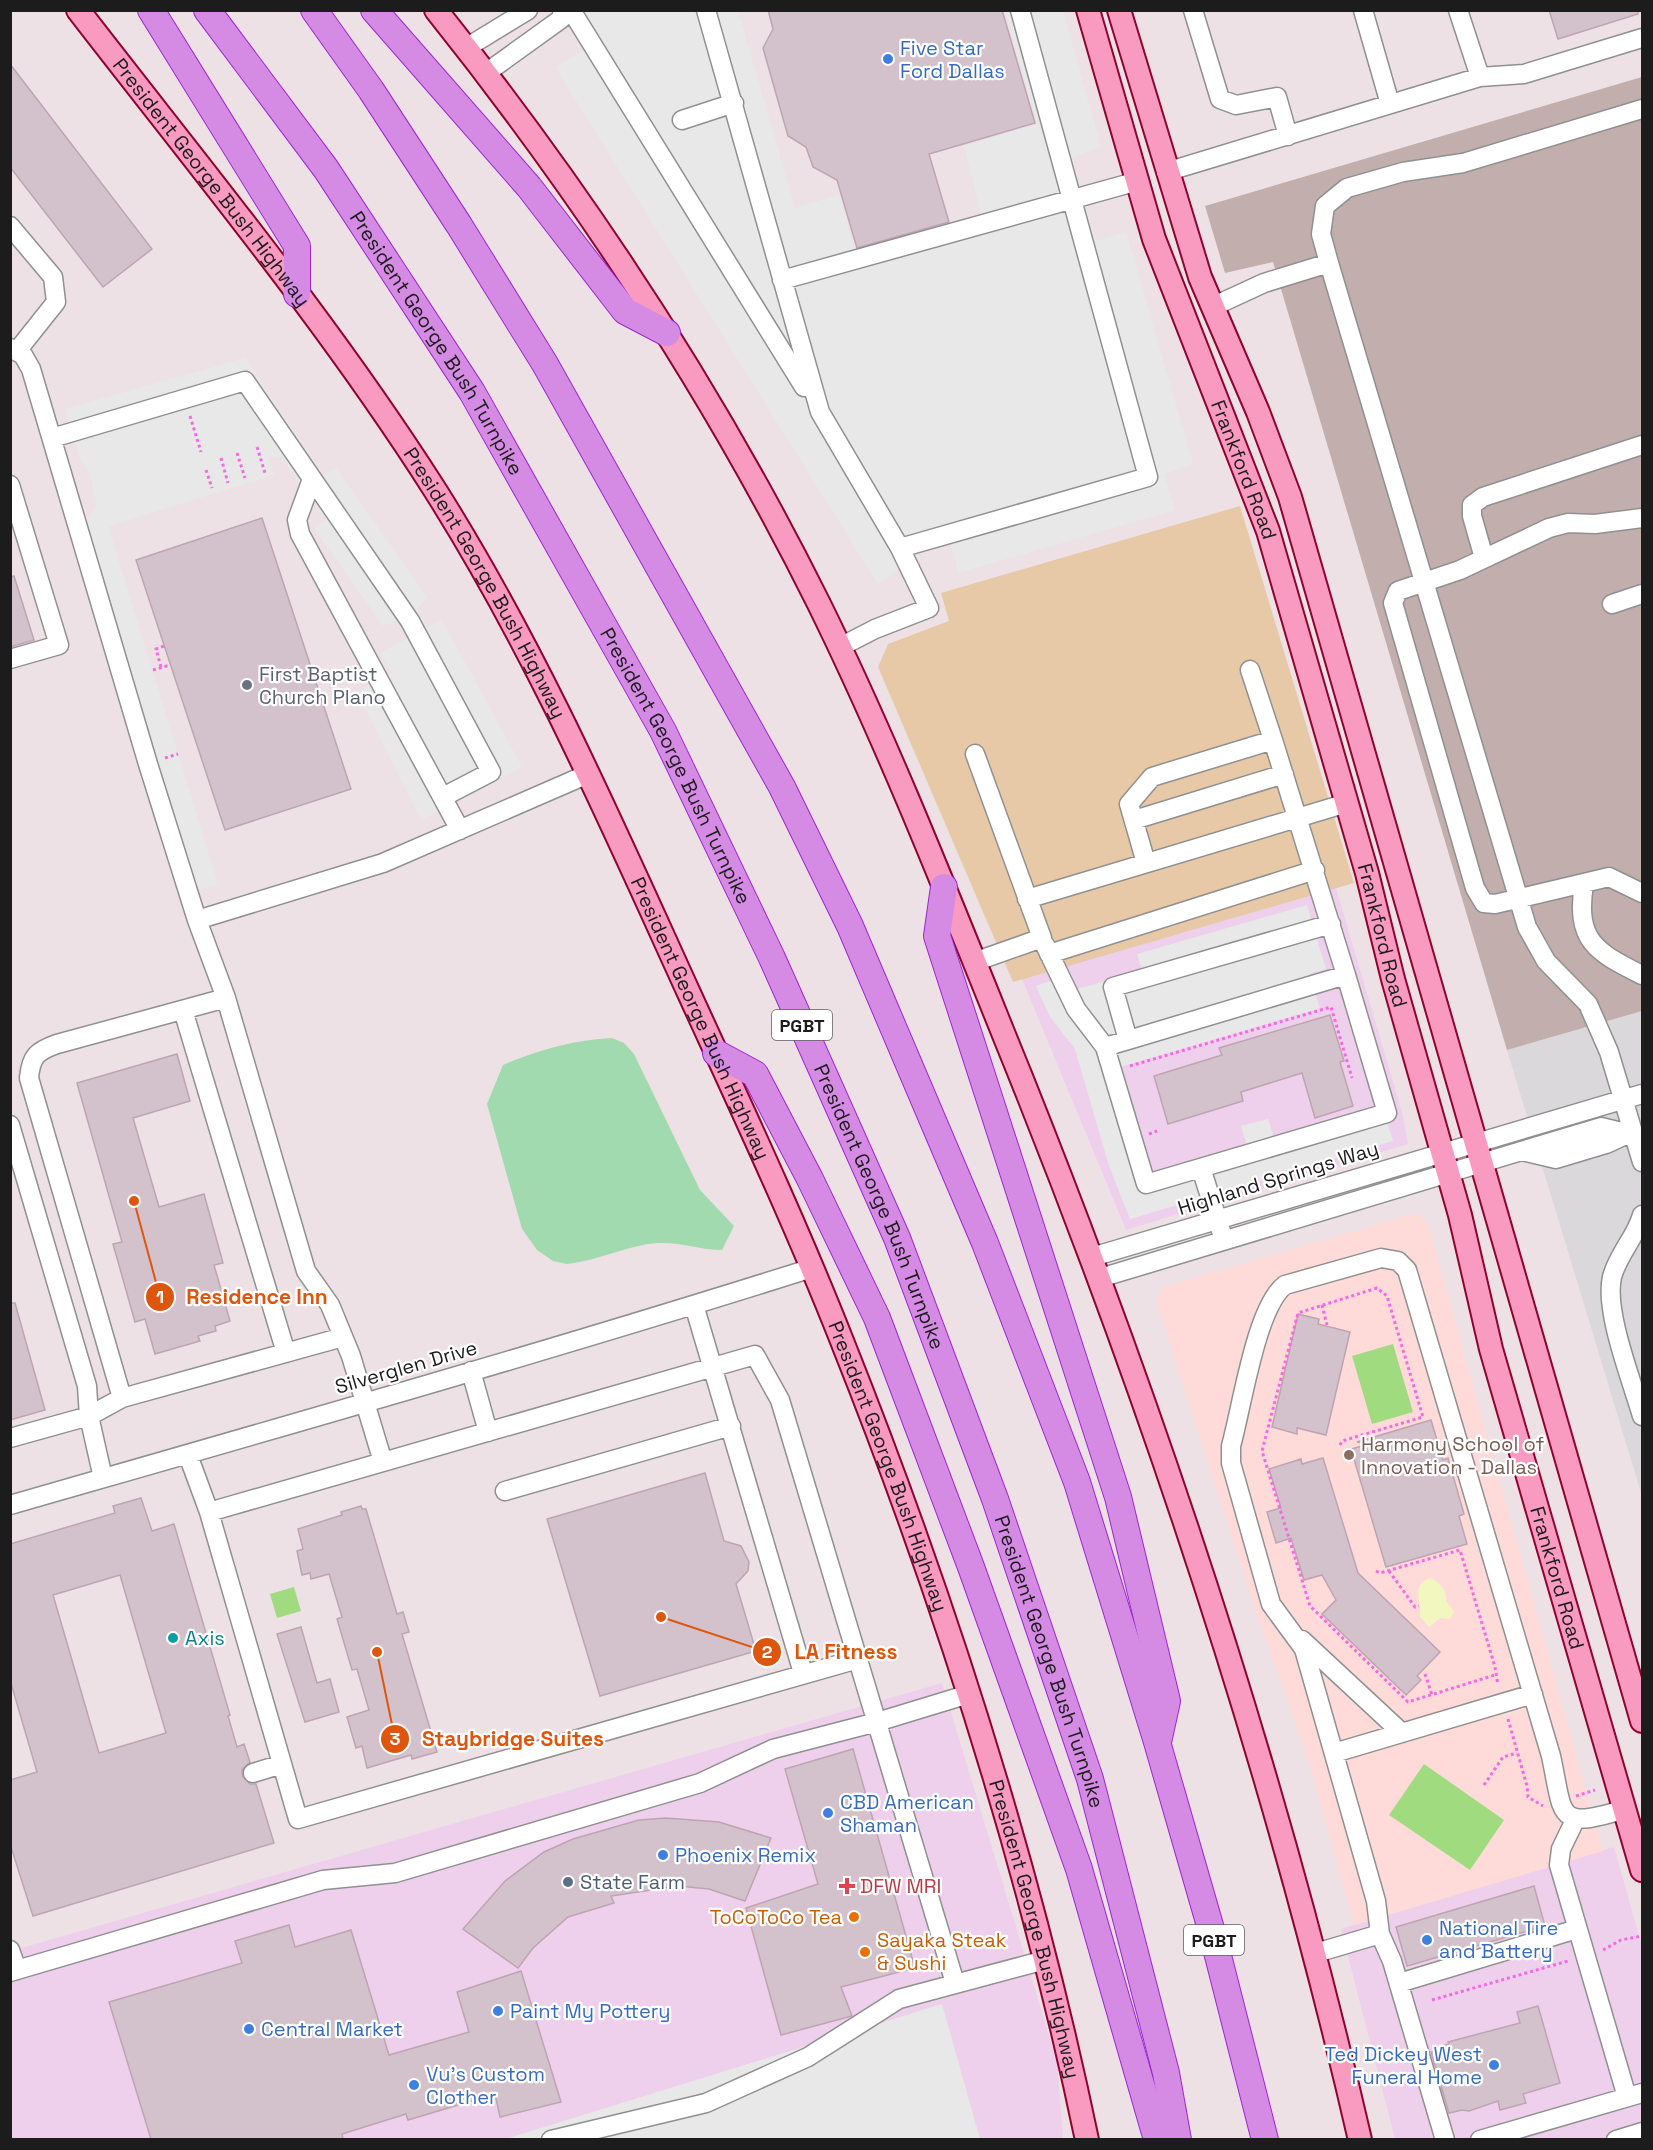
<svg xmlns="http://www.w3.org/2000/svg" width="1653" height="2150" font-family="'Space Grotesk',sans-serif">
	<rect width="100%" height="100%" fill="#ede1e5"/>
	<path fill="#dad8da" d="M1642,1011V1496L1507,1050Z"/>
	<path fill="#eed0ec" d="M1336,888L1402,1112L1408,1144L1126,1230L1022,979Z
		M942,1683L1057,2062L1063,2139L11,2140V1951Z
		M1614,1847L1642,1946V2139H1395L1341,1929Z"/>
	<path fill="#fedad9" d="M1416,1213L1428,1224L1603,1851L1354,1925L1308,1759L1255,1609L1156,1301L1164,1287Z"/>
	<path fill="#c1aead" d="M1642,77V1011L1507,1050L1273,262L1225,273L1205,206Z"/>
	<path fill="#e7c9a7" d="M1240,506L1354,883L1013,982L878,667L888,644L949,621L941,593Z"/>
	<path fill="#f1f7be" d="M1431,1578C1441,1584 1447,1590 1446,1601L1454,1611L1450,1619L1440,1618L1429,1627L1420,1617C1422,1602 1410,1584 1431,1578Z"/>
	<path fill="#a1db80" d="M1393,1344L1413,1412L1372,1424L1352,1356Z
		M294,1587L301,1611L277,1618L270,1594Z
		M1424,1764L1504,1820L1470,1870L1389,1815Z"/>
	<path fill="#e8e8e8" d="M559,11H738L795,208L839,195L856,255L982,218L964,146L1037,124L1005,11H1063L1101,147L1072,157L1096,241L1126,232L1193,464L1164,474L1175,510L958,573L950,541L930,547L878,584L555,67L584,50Z
		M245,358L324,476L336,468L427,597L417,609L427,627L442,620L522,767L421,820L357,693L392,673L380,653L408,638L398,620L383,626L314,528L326,519L282,458L269,457L274,475L108,526L218,884L197,890L86,520L97,506L89,472L80,459L65,409Z
		M1307,905L1326,969L1309,974L1320,1008L1120,1067L1151,1175L1247,1146L1241,1126L1268,1119L1274,1138L1382,1107L1393,1141L1130,1219L1109,1166L1075,1049L1050,1017L1036,986L1071,973L1077,989L1142,971L1137,954Z
		M942,2004L980,2139L502,2140Z"/>
	<path fill="#a2dab0" d="M612,1038L624,1043L634,1054L700,1190L734,1226L722,1250C700,1250 681,1242 658,1243C627,1245 598,1261 567,1264L553,1261L537,1250L522,1229L487,1104L503,1065C537,1050 574,1040 612,1038Z"/>
	<path fill="#d3c2cb" stroke="#bea4b2" stroke-width="1.5" fill-rule="evenodd" d="M768,10H1002L1035,123L929,154L949,222L857,248L837,180L813,167L806,147L788,136L763,48L773,29Z
		M1549,10H1638V14L1558,39Z
		M10,64L152,249L103,287L10,167Z
		M262,518L351,789L225,830L136,560Z
		M14,576L34,640L10,647V577Z
		M1330,1015L1344,1061L1340,1062L1353,1106L1315,1118L1302,1073L1241,1092L1243,1101L1168,1124L1154,1076L1222,1055L1219,1048Z
		M177,1054L190,1101L133,1118L159,1207L204,1194L223,1263L214,1265L230,1321L215,1326L216,1331L198,1336L200,1341L155,1354L145,1319L135,1322L113,1244L122,1242L77,1083Z
		M10,1303H15L45,1410L10,1420Z
		M1298,1314L1319,1319L1318,1324L1350,1332L1326,1435L1297,1428V1434L1272,1427Z
		M1431,1420L1443,1460L1448,1458L1464,1514L1459,1516L1467,1544L1386,1567L1351,1449L1369,1444L1357,1442Z
		M1323,1458L1358,1573L1440,1652L1417,1676L1421,1680L1406,1695L1322,1614L1336,1600L1322,1575L1304,1580L1291,1538L1276,1543L1267,1512L1281,1508L1269,1469L1301,1459L1302,1464Z
		M705,1473L724,1541L741,1546L749,1562L748,1571L736,1584L756,1651L600,1696L547,1519Z
		M141,1498L152,1531L174,1524L230,1715L228,1716L237,1747L244,1744L250,1762L242,1770L243,1777L250,1784H256L274,1843L33,1916L10,1844V1780L37,1772L10,1680V1544L115,1513L113,1506ZM120,1575L166,1733L99,1753L53,1595Z
		M361,1506L362,1509H366L397,1614L403,1612L409,1632L402,1634L437,1752L412,1759L411,1755L367,1768L362,1746L356,1748L347,1717L369,1710L357,1669L352,1670L337,1619L342,1617L329,1574L311,1579L310,1573L302,1575L297,1551L303,1549L298,1529L342,1515L341,1512Z
		M301,1627L317,1683L330,1679L339,1712L305,1722L277,1634Z
		M853,1749L915,1968L841,1987L852,2016L781,2035L746,1908L818,1884L785,1769Z
		M666,1818L719,1822L771,1838L745,1901L709,1889L678,1886L611,1896L614,1903L568,1917L533,1948L518,1968L463,1929L505,1881L544,1852L573,1839L639,1820Z
		M1534,1886L1545,1926L1407,1966L1396,1927Z
		M289,1925L295,1947L351,1930L389,2055L469,2032L457,1992L521,1971L561,2102L500,2117L495,2094L408,2120L406,2114L342,2134L343,2139H151L109,2002L242,1963L235,1941Z
		M1538,2006L1560,2083L1523,2094L1526,2103L1500,2110L1498,2101L1469,2111L1462,2110L1449,2113L1431,2052L1443,2049L1442,2046L1449,2044L1448,2042L1520,2023L1517,2012Z"/>
	<g fill="none" stroke-linecap="round" stroke-linejoin="round">
		<g stroke="#909090" stroke-width="21">
			<path id="minor" d="M571,10L804,387
				M706,10L820,412L900,548L929,608L875,629L840,647
				M1193,10L1220,99L1236,105L1277,97L1288,136
				M1363,10L1390,104
				M1458,10L1480,77
				M466,48L528,10
				M486,73L561,19L563,10
				M682,120L734,103
				M1166,172L1480,77L1524,74L1642,38
				M10,226L53,277L56,302L17,351
				M1329,263L1527,927L1546,961L1588,1004L1609,1052L1642,1162
				M782,280L1138,181
				M1212,307L1264,283L1329,263L1321,234L1325,206L1347,188L1403,172L1463,163L1642,109
				M10,348L23,355L31,369L148,764L197,920L226,998L306,1271L330,1305L351,1356L383,1462
				M52,438L245,381L410,621L491,772L443,797
				M312,479L297,520L300,534L460,830
				M10,485L59,645L10,659
				M1642,518L1595,524L1568,523L1549,528L1460,570L1398,591L1393,603L1475,888L1484,903L1495,904L1609,877L1642,893
				M900,548L1148,477L1020,10
				M1484,558L1472,516V505L1483,497L1642,445
				M1612,604L1642,594
				M1250,670L1273,740
				M1134,820L1284,774
				M1146,863L1129,804L1152,777L1273,740L1346,975
				M1584,884C1575,941 1596,952 1642,975
				M1027,899L1347,803
				M197,920L383,863L588,774
				M1045,945L1076,1009L1105,1047
				M1049,954L1315,870
				M974,962L1042,938L975,754
				M1346,975L1387,1113L1146,1184L1105,1047Z
				M183,1010L286,1353
				M1128,1040L1113,987L1331,924
				M10,1125L87,1386L89,1416L103,1478
				M1522,1151L1556,1159L1606,1144L1632,1132
				M1201,1168L1221,1231
				M1642,1215C1636,1237 1618,1254 1612,1277C1604,1311 1632,1381 1642,1416
				M1092,1257L1642,1094
				M1100,1278L1601,1127L1626,1133
				M694,1305L803,1673
				M471,1371L488,1432
				M122,1398L29,1078C31,1056 37,1051 57,1044L226,998
				M10,1438L89,1416L122,1398L343,1337
				M188,1455L209,1512L298,1819L858,1659
				M505,1491L731,1426
				M10,1505C278,1428 546,1352 812,1268
				M209,1512L755,1355L780,1400L955,1983
				M1302,1640L1402,1733
				M1334,1753L1533,1694
				M253,1773L282,1764
				M1576,1818L1561,1849L1559,1865L1627,2097
				M1380,1934L1392,1961L1445,2140
				M10,1950L17,1970
				M1316,1953L1380,1934L1376,1901L1304,1649L1271,1604L1231,1463V1446C1242,1407 1256,1307 1285,1285L1381,1258L1398,1261L1407,1270L1551,1756C1564,1816 1555,1831 1625,1809
				M10,1972L323,1880L395,1873L700,1783L773,1749L877,1722L969,1694
				M1399,1983L1577,1929
				M551,2140L706,2103L808,2057L899,1999L1045,1960
				M1480,2140L1642,2093
				M1616,2140L1642,2132"/>
		</g>
		<g stroke="#8f042e" stroke-width="26">
			<g id="major">
				<path id="s1" d="M78,10C200,168 328,322 435,490C535,648 610,820 688,991C741,1107 795,1222 842,1341C945,1599 1030,1867 1087,2140"/>
				<path d="M436,10C583,194 713,391 818,602C894,756 956,917 1021,1077C1160,1424 1276,1775 1360,2140"/>
				<path id="s2" d="M1088,10L1154,239L1268,531L1367,873L1393,979L1460,1215L1491,1349L1642,1870"/>
				<path d="M1119,10L1200,277L1258,412L1290,497L1642,1721"/>
			</g>
		</g>
		<g stroke="#9c27d2" stroke-width="28">
			<g id="highway">
				<path d="M151,10L297,246V294"/>
				<path id="s3" d="M207,10L326,169L472,392L663,731L772,958L897,1238L995,1499L1090,1779L1166,2073L1178,2140"/>
				<path d="M314,10L371,90L459,225L545,364L782,787L850,926L985,1243L1077,1482L1157,1742L1213,1936L1265,2140"/>
				<path d="M374,10L529,187L625,311L667,333"/>
				<path d="M944,887L937,936L1118,1497L1167,1701L1158,1742"/>
				<path d="M716,1053L755,1074L810,1179L877,1318L971,1567L1079,1869L1157,2140"/>
			</g>
		</g>
		<path stroke="#f669e4" stroke-width="3" stroke-dasharray="3 3" stroke-linecap="butt" d="M190,416L201,452
			M257,447L265,473
			M237,453L245,478
			M221,458L228,483
			M206,470L212,488
			M161,667L156,649L164,646
			M153,670L170,665
			M165,758L178,754
			M1130,1066L1331,1007L1352,1078
			M1149,1134L1157,1131
			M1322,1305L1327,1325
			M1340,1445L1342,1441L1423,1417L1387,1296L1377,1288L1298,1313L1262,1451L1310,1606L1408,1702L1495,1675
			M1376,1571L1380,1573L1460,1550L1495,1667L1498,1685
			M1389,1571L1415,1607L1419,1606
			M1425,1674L1432,1695
			M1508,1719L1527,1786L1528,1797L1543,1806
			M1484,1785L1503,1757L1517,1753
			M1576,1796L1595,1790
			M1603,1950L1621,1940L1642,1936
			M1432,2000L1568,1961"/>
		<use href="#minor" stroke="#fff" stroke-width="18"/>
		<use href="#major" stroke="#f99ac0" stroke-width="22"/>
		<use href="#highway" stroke="#d58ae3" stroke-width="26"/>
	</g>
	<g fill="#3f7fe0" stroke="#fff" stroke-width="2">
		<circle cx="888" cy="59" r="6"/>
		<circle cx="828" cy="1813" r="6"/>
		<circle cx="663" cy="1855" r="6"/>
		<circle cx="1427" cy="1940" r="6"/>
		<circle cx="498" cy="2011" r="6"/>
		<circle cx="249" cy="2029" r="6"/>
		<circle cx="1494" cy="2065" r="6"/>
		<circle cx="414" cy="2085" r="6"/>
	</g>
	<circle fill="#6b7280" stroke="#fff" stroke-width="2" cx="247" cy="685" r="6"/>
	<circle fill="#8d6e63" stroke="#fff" stroke-width="2" cx="1349" cy="1455" r="6"/>
	<circle fill="#0f9aa8" stroke="#fff" stroke-width="2" cx="173" cy="1638" r="6"/>
	<circle fill="#5c6f8a" stroke="#fff" stroke-width="2" cx="568" cy="1882" r="6"/>
	<path fill="#e0444e" stroke="#fff" stroke-width="2" d="M844 1877h6v6h6v6h-6v6h-6v-6h-6v-6h6z"/>
	<g fill="#e8710a" stroke="#fff" stroke-width="2">
		<circle cx="854" cy="1917" r="6"/>
		<circle cx="865" cy="1952" r="6"/>
	</g>
	<g text-anchor="middle" dominant-baseline="central" stroke-width="4.5" stroke-linejoin="round" paint-order="stroke">
		<g fill="#fff" stroke="#606060" stroke-width="1.5">
			<rect x="772" y="1010" width="60" height="30" rx="4.5"/>
			<rect x="1184" y="1925" width="60" height="30" rx="4.5"/>
		</g>
		<g font-size="18" font-weight="bold" fill="#1c1c1c">
			<text x="802" y="1025">PGBT</text>
			<text x="1214" y="1940">PGBT</text>
		</g>
		<g font-size="20" fill="#366cbe" stroke="#fff" text-anchor="start">
			<text x="900" y="48">Five Star<tspan x="900" dy="23">Ford Dallas</tspan></text>
			<text x="840" y="1802">CBD American<tspan x="840" dy="23">Shaman</tspan></text>
			<text x="675" y="1855">Phoenix Remix</text>
			<text x="1439" y="1928">National Tire<tspan x="1439" dy="23">and Battery</tspan></text>
			<text x="510" y="2011">Paint My Pottery</text>
			<text x="261" y="2029">Central Market</text>
			<text x="1482" y="2054" text-anchor="end">Ted Dickey West<tspan x="1482" dy="23">Funeral Home</tspan></text>
			<text x="426" y="2074">Vu's Custom<tspan x="426" dy="23">Clother</tspan></text>
		</g>
		<g font-size="20" fill="#1c1c1c" stroke="#fff">
			<text stroke="none"><textPath href="#s1" startOffset="218">President George Bush Highway</textPath></text>
			<text stroke="none"><textPath href="#s3" startOffset="405">President George Bush Turnpike</textPath></text>
			<text stroke="none"><textPath href="#s2" startOffset="486">Frankford Road</textPath></text>
			<text stroke="none"><textPath href="#s1" startOffset="704">President George Bush Highway</textPath></text>
			<text stroke="none"><textPath href="#s3" startOffset="891">President George Bush Turnpike</textPath></text>
			<text stroke="none"><textPath href="#s2" startOffset="972">Frankford Road</textPath></text>
			<text stroke="none"><textPath href="#s1" startOffset="1190">President George Bush Highway</textPath></text>
			<text transform="translate(1278 1178) rotate(-17)">Highland Springs Way</text>
			<text stroke="none"><textPath href="#s3" startOffset="1377">President George Bush Turnpike</textPath></text>
			<text transform="translate(406 1367) rotate(-16)">Silverglen Drive</text>
			<text stroke="none"><textPath href="#s1" startOffset="1676">President George Bush Highway</textPath></text>
			<text stroke="none"><textPath href="#s2" startOffset="1638">Frankford Road</textPath></text>
			<text stroke="none"><textPath href="#s3" startOffset="1863">President George Bush Turnpike</textPath></text>
			<text stroke="none"><textPath href="#s1" startOffset="2162">President George Bush Highway</textPath></text>
		</g>
		<g font-size="20" fill="#5b616d" stroke="#fff" text-anchor="start">
			<text x="259" y="674">First Baptist<tspan x="259" dy="23">Church Plano</tspan></text>
		</g>
		<g font-size="20" fill="#785e54" stroke="#fff" text-anchor="start">
			<text x="1361" y="1444">Harmony School of<tspan x="1361" dy="23">Innovation - Dallas</tspan></text>
		</g>
		<g font-size="20" fill="#0d838f" stroke="#fff" text-anchor="start">
			<text x="185" y="1638">Axis</text>
		</g>
		<g font-size="20" fill="#4e5e75" stroke="#fff" text-anchor="start">
			<text x="580" y="1882">State Farm</text>
		</g>
		<g font-size="20" fill="#be3a42" stroke="#fff" text-anchor="start">
			<text x="860" y="1886">DFW MRI</text>
		</g>
		<g font-size="20" fill="#c56008" stroke="#fff" text-anchor="end">
			<text x="842" y="1917">ToCoToCo Tea</text>
			<text x="877" y="1940" text-anchor="start">Sayaka Steak<tspan x="877" dy="23">&amp; Sushi</tspan></text>
		</g>
	</g>
	<path fill="none" stroke="#de560d" stroke-width="2" d="M134 1201L160 1297M661 1617L767 1652M377 1652L395 1739"/>
	<g fill="#de560d" stroke="#fff" stroke-width="2">
		<circle cx="134" cy="1201" r="6"/>
		<circle cx="661" cy="1617" r="6"/>
		<circle cx="377" cy="1652" r="6"/>
		<circle cx="160" cy="1297" r="15"/>
		<circle cx="767" cy="1652" r="15"/>
		<circle cx="395" cy="1739" r="15"/>
	</g>
	<g font-size="18" text-anchor="middle" font-weight="bold" fill="#fff">
		<text x="160" y="1303">1</text>
		<text x="767" y="1658">2</text>
		<text x="395" y="1745">3</text>
	</g>
	<g font-size="21" text-anchor="middle" font-weight="bold" fill="#de560d" stroke="#fff" stroke-width="4.5" stroke-linejoin="round" paint-order="stroke">
		<text x="257" y="1304">Residence Inn</text>
		<text x="846" y="1659">LA Fitness</text>
		<text x="513" y="1746">Staybridge Suites</text>
	</g>
	<rect width="1653" height="2150" fill="none" stroke="#1c1c1c" stroke-width="24"/>
</svg>
